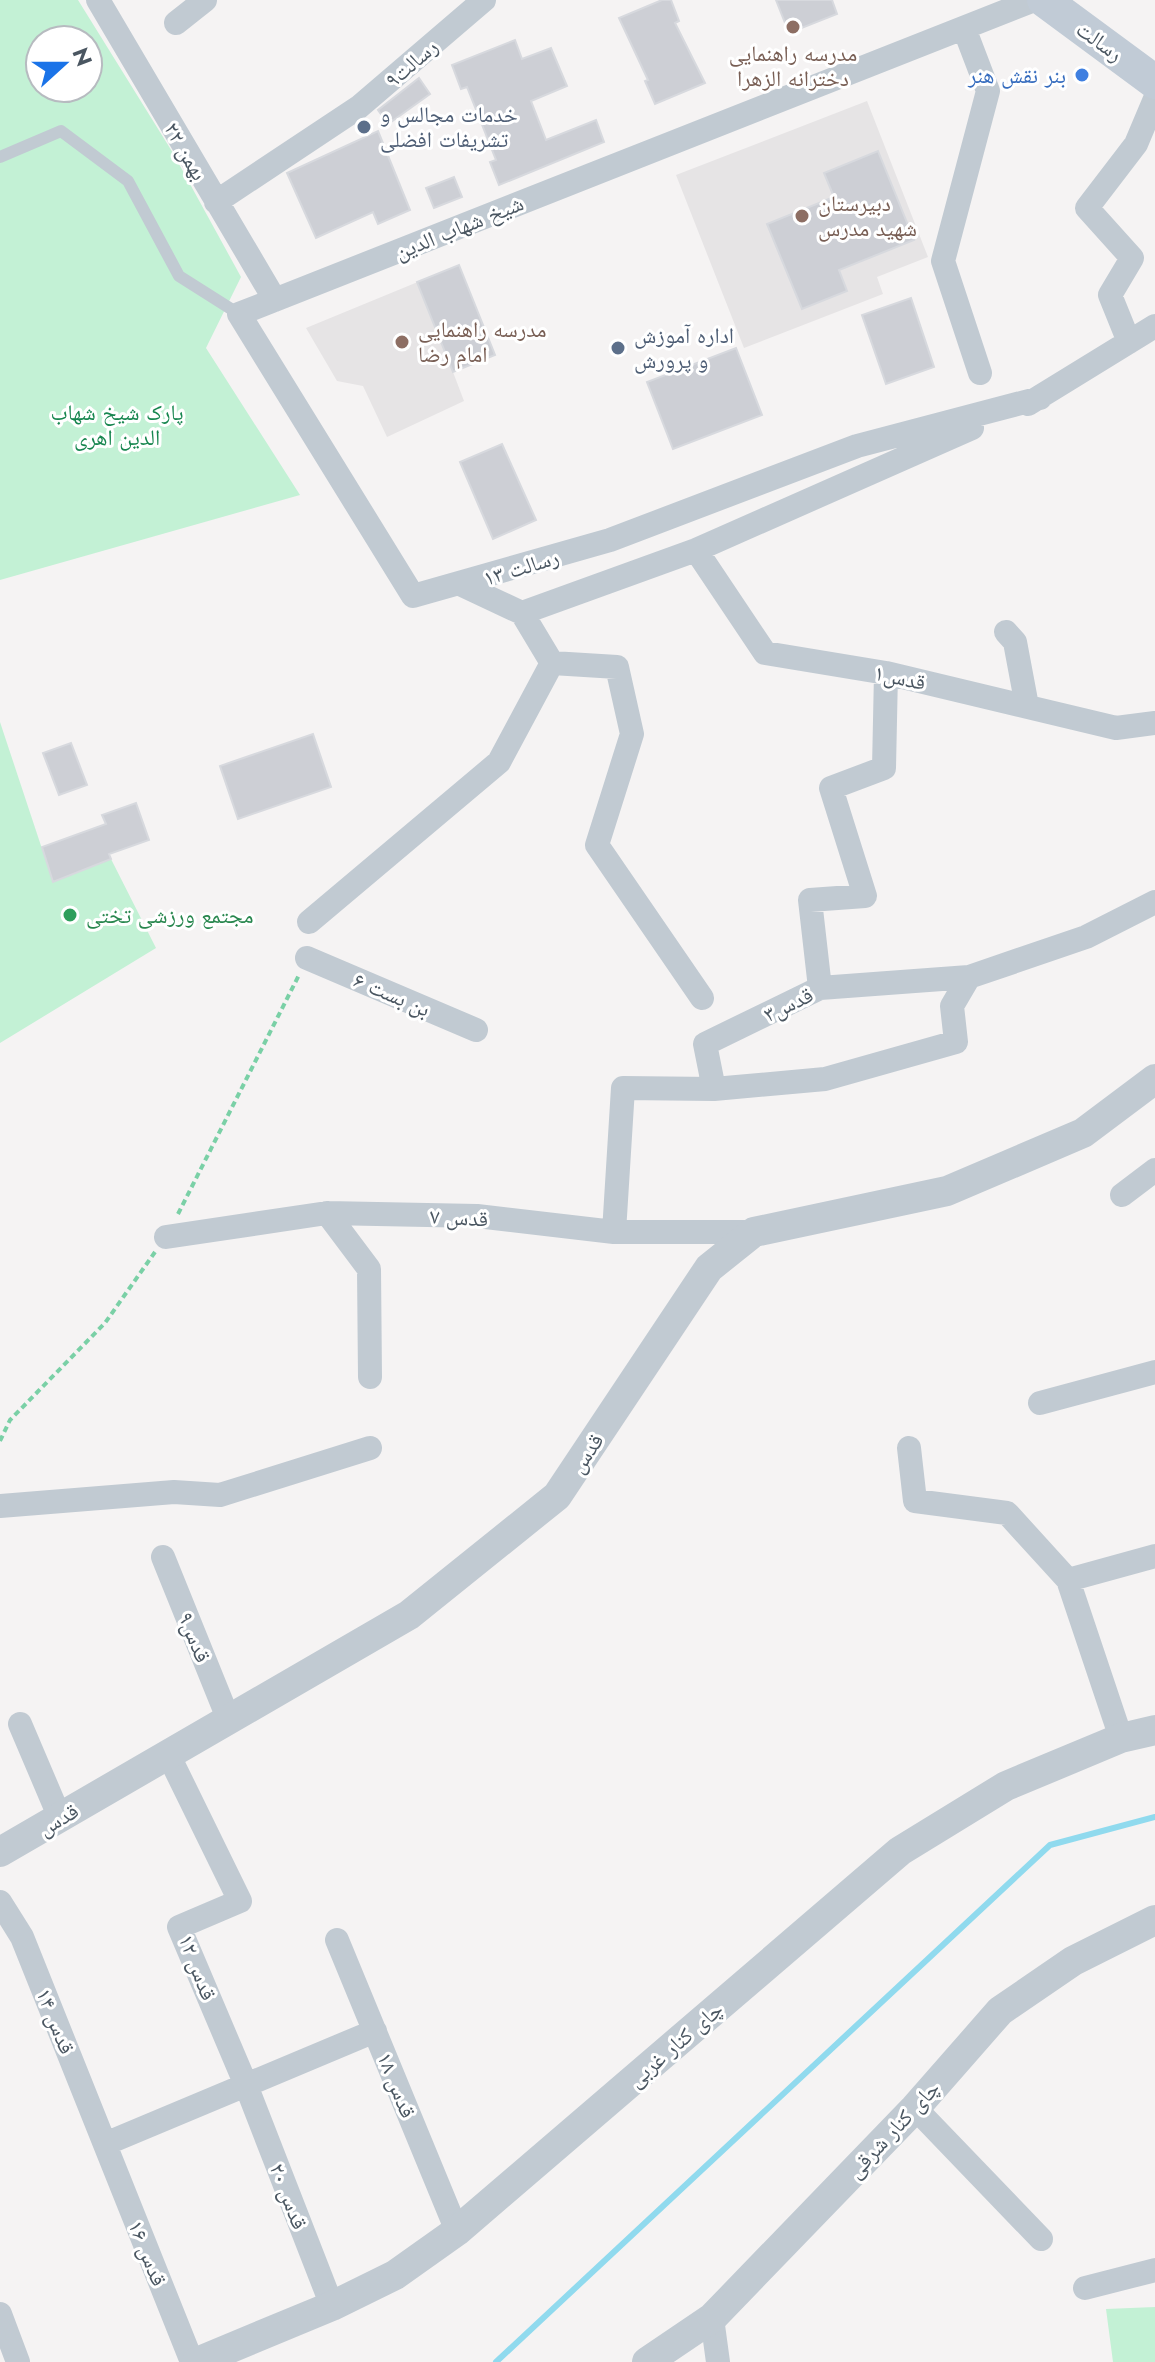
<svg xmlns="http://www.w3.org/2000/svg" width="1155" height="2362" font-family="Jost,'Noto Naskh Arabic',sans-serif">
	<rect width="100%" height="100%" fill="#f5f3f3"/>
	<path fill="#e6e4e5" d="M867,101L928,257L877,277L883,294L744,348L676,175Z
		M459,265L495,355L453,372L464,401L387,437L363,386L337,381L306,328Z"/>
	<path fill="#c3f1d5" fill-rule="evenodd" d="M0,0H78L173,153L241,277L206,348L300,495L0,580ZM40,40H88V88H40Z
		M0,722L53,882L111,859L156,948L0,1043Z
		M1155,2307V2362H1113L1106,2309Z"/>
	<g fill="none" stroke-linecap="round" stroke-linejoin="round">
		<path stroke="#90daee" stroke-width="6" d="M496,2362L1050,1845L1155,1817"/>
	</g>
	<path fill="#cdcfd5" stroke="#d7d9de" stroke-width="2" d="M662,0H671L679,21L675,23L705,83L655,104L645,81L648,80L619,18Z
		M776,0H832L837,14L789,33Z
		M515,40L522,59L551,48L567,86L531,101L546,140L596,120L604,142L499,185L490,162L496,160L467,87L461,89L452,65Z
		M419,78L430,94L388,124L378,110Z
		M378,131L410,210L378,224L373,212L316,238L287,173Z
		M878,151L914,240L839,270L847,291L802,309L767,224L834,197L824,173Z
		M454,177L462,197L434,208L426,188Z
		M459,265L495,355L453,372L417,282Z
		M911,298L934,367L886,384L862,315Z
		M736,348L762,415L673,449L647,382Z
		M502,444L536,520L493,539L460,462Z
		M313,734L331,787L238,819L220,766Z
		M71,743L87,785L59,795L43,753Z
		M136,803L149,840L109,854L111,859L53,882L42,847L106,824L102,815Z"/>
	<g fill="none" stroke-linecap="round" stroke-linejoin="round">
		<path stroke="#7ad0a6" stroke-width="4" stroke-dasharray="6 4" stroke-linecap="butt" d="M178,1214L299,975
			M0,1441L10,1420L105,1323L155,1252"/>
		<path stroke="#c1cad2" stroke-width="12" d="M0,157L61,131L128,181L179,276L239,314"/>
		<path stroke="#c1cad2" stroke-width="24" d="M98,0L275,300
			M1034,0L239,314L413,596L610,540L857,446L1040,398
			M176,23L205,0
			M964,28L988,91L943,261L980,373
			M216,202L359,107L484,0
			M1129,342L1110,295L1132,258L1087,208L1136,144L1155,99
			M1028,404L1155,326
			M696,550L765,653L886,673L1116,728L1155,723
			M462,585L522,613L696,550L972,428
			M1006,632L1015,642L1027,706
			M552,663L617,667L632,734L597,845L702,998
			M309,922L499,762L552,663L522,613
			M307,958L476,1030
			M820,988L810,900L865,896L831,788L884,768L886,673
			M714,1089L705,1044L820,988L969,977L1086,937L1155,902
			M1122,1195L1155,1170
			M327,1213L369,1269L370,1377
			M614,1232L623,1088L714,1089L825,1079L956,1042L952,1006L969,977
			M166,1237L327,1213L477,1216L614,1232H754
			M1040,1403L1155,1372
			M909,1448L915,1501L1007,1513L1068,1580L1155,1556
			M0,1506L174,1492L220,1495L370,1448
			M163,1557L228,1718
			M1068,1580L1121,1738
			M20,1724L60,1818
			M168,1754L240,1901L179,1927L246,2085L332,2306
			M0,1902L22,1937L192,2362
			M337,1940L457,2231
			M915,2108L1041,2239
			M105,2144L375,2031
			M1085,2288L1155,2270
			M0,2314L18,2362
			M712,2318L718,2362"/>
		<path stroke="#c1cad2" stroke-width="30" d="M0,1852L409,1615L557,1496L709,1268L754,1232L947,1191L1083,1133L1155,1079
			M197,2362L332,2306L395,2275L457,2231L900,1851L1006,1786L1121,1738L1155,1730
			M647,2362L712,2318L915,2108L1000,2011L1073,1961L1155,1920"/>
		<path stroke="#c1cbd6" stroke-width="34" d="M1044,0L1155,82"/>
	</g>
	<g fill="#8d6e63" stroke="#fff" stroke-width="3">
		<circle cx="793" cy="27" r="8"/>
		<circle cx="802" cy="216" r="8"/>
		<circle cx="402" cy="342" r="8"/>
	</g>
	<circle fill="#3f7fe0" stroke="#fff" stroke-width="3" cx="1082" cy="75" r="8"/>
	<g fill="#5c6f8a" stroke="#fff" stroke-width="3">
		<circle cx="364" cy="127" r="8"/>
		<circle cx="618" cy="348" r="8"/>
	</g>
	<circle fill="#2e9e5b" stroke="#fff" stroke-width="3" cx="70" cy="915" r="8"/>
	<g text-anchor="middle" dominant-baseline="central" stroke-width="6" stroke-linejoin="round" paint-order="stroke">
		<g font-size="22" fill="#4a5661" stroke="#fff">
			<text transform="translate(1100 41) rotate(36)">رسالت</text>
			<text transform="translate(411 63) rotate(-41)">رسالت۹</text>
			<text transform="translate(186 151) rotate(60)">۲۲ بهمن</text>
			<text transform="translate(459 227) rotate(-22)">شیخ شهاب الدین</text>
			<text transform="translate(521 567) rotate(-17)">رسالت ۱۳</text>
			<text transform="translate(900 677) rotate(12)">قدس۱</text>
			<text transform="translate(392 994) rotate(23)">بن بست ۶</text>
			<text transform="translate(788 1004) rotate(-26)">قدس۳</text>
			<text transform="translate(459 1217) rotate(3)">قدس ۷</text>
			<text transform="translate(586 1453) rotate(-56)">قدس</text>
			<text transform="translate(195 1637) rotate(68)">قدس۹</text>
			<text transform="translate(58 1819) rotate(-30)">قدس</text>
			<text transform="translate(198 1967) rotate(69)">قدس ۱۲</text>
			<text transform="translate(56 2021) rotate(68)">قدس ۱۴</text>
			<text transform="translate(675 2044) rotate(-41)">چای کنار غربی</text>
			<text transform="translate(397 2085) rotate(68)">قدس ۱۸</text>
			<text transform="translate(893 2129) rotate(-47)">چای کنار شرقی</text>
			<text transform="translate(289 2196) rotate(69)">قدس ۲۰</text>
			<text transform="translate(148 2253) rotate(68)">قدس ۱۶</text>
		</g>
		<g font-size="22" fill="#785e54" stroke="#fff" text-anchor="start">
			<text x="793" y="53" text-anchor="middle">مدرسه راهنمایی<tspan x="793" dy="25">دخترانه الزهرا</tspan></text>
			<text x="818" y="203">دبیرستان<tspan x="818" dy="25">شهید مدرس</tspan></text>
			<text x="418" y="329">مدرسه راهنمایی<tspan x="418" dy="25">امام رضا</tspan></text>
		</g>
		<g font-size="22" fill="#366cbe" stroke="#fff" text-anchor="end">
			<text x="1066" y="75">بنر نقش هنر</text>
		</g>
		<g font-size="22" fill="#4e5e75" stroke="#fff" text-anchor="start">
			<text x="380" y="114">خدمات مجالس و<tspan x="380" dy="25">تشریفات افضلی</tspan></text>
			<text x="634" y="335">اداره آموزش<tspan x="634" dy="25">و پرورش</tspan></text>
		</g>
		<g font-size="22" fill="#17864f" stroke="#fff">
			<text x="117" y="412">پارک شیخ شهاب<tspan x="117" dy="25">الدین اهری</tspan></text>
		</g>
		<g font-size="22" fill="#27864d" stroke="#fff" text-anchor="start">
			<text x="86" y="915">مجتمع ورزشی تختی</text>
		</g>
	</g>
	<g transform="translate(64 64) rotate(69)"><circle r="38" fill="#ffffff" stroke="#b7bbc0" stroke-width="2"/>
	<path d="M0-6L14 30L0 20L-14 30Z" fill="#1a73e8"/>
	<text y="-12" font-size="22" font-weight="bold" text-anchor="middle" fill="#4a5661">N</text>
	</g>
</svg>
